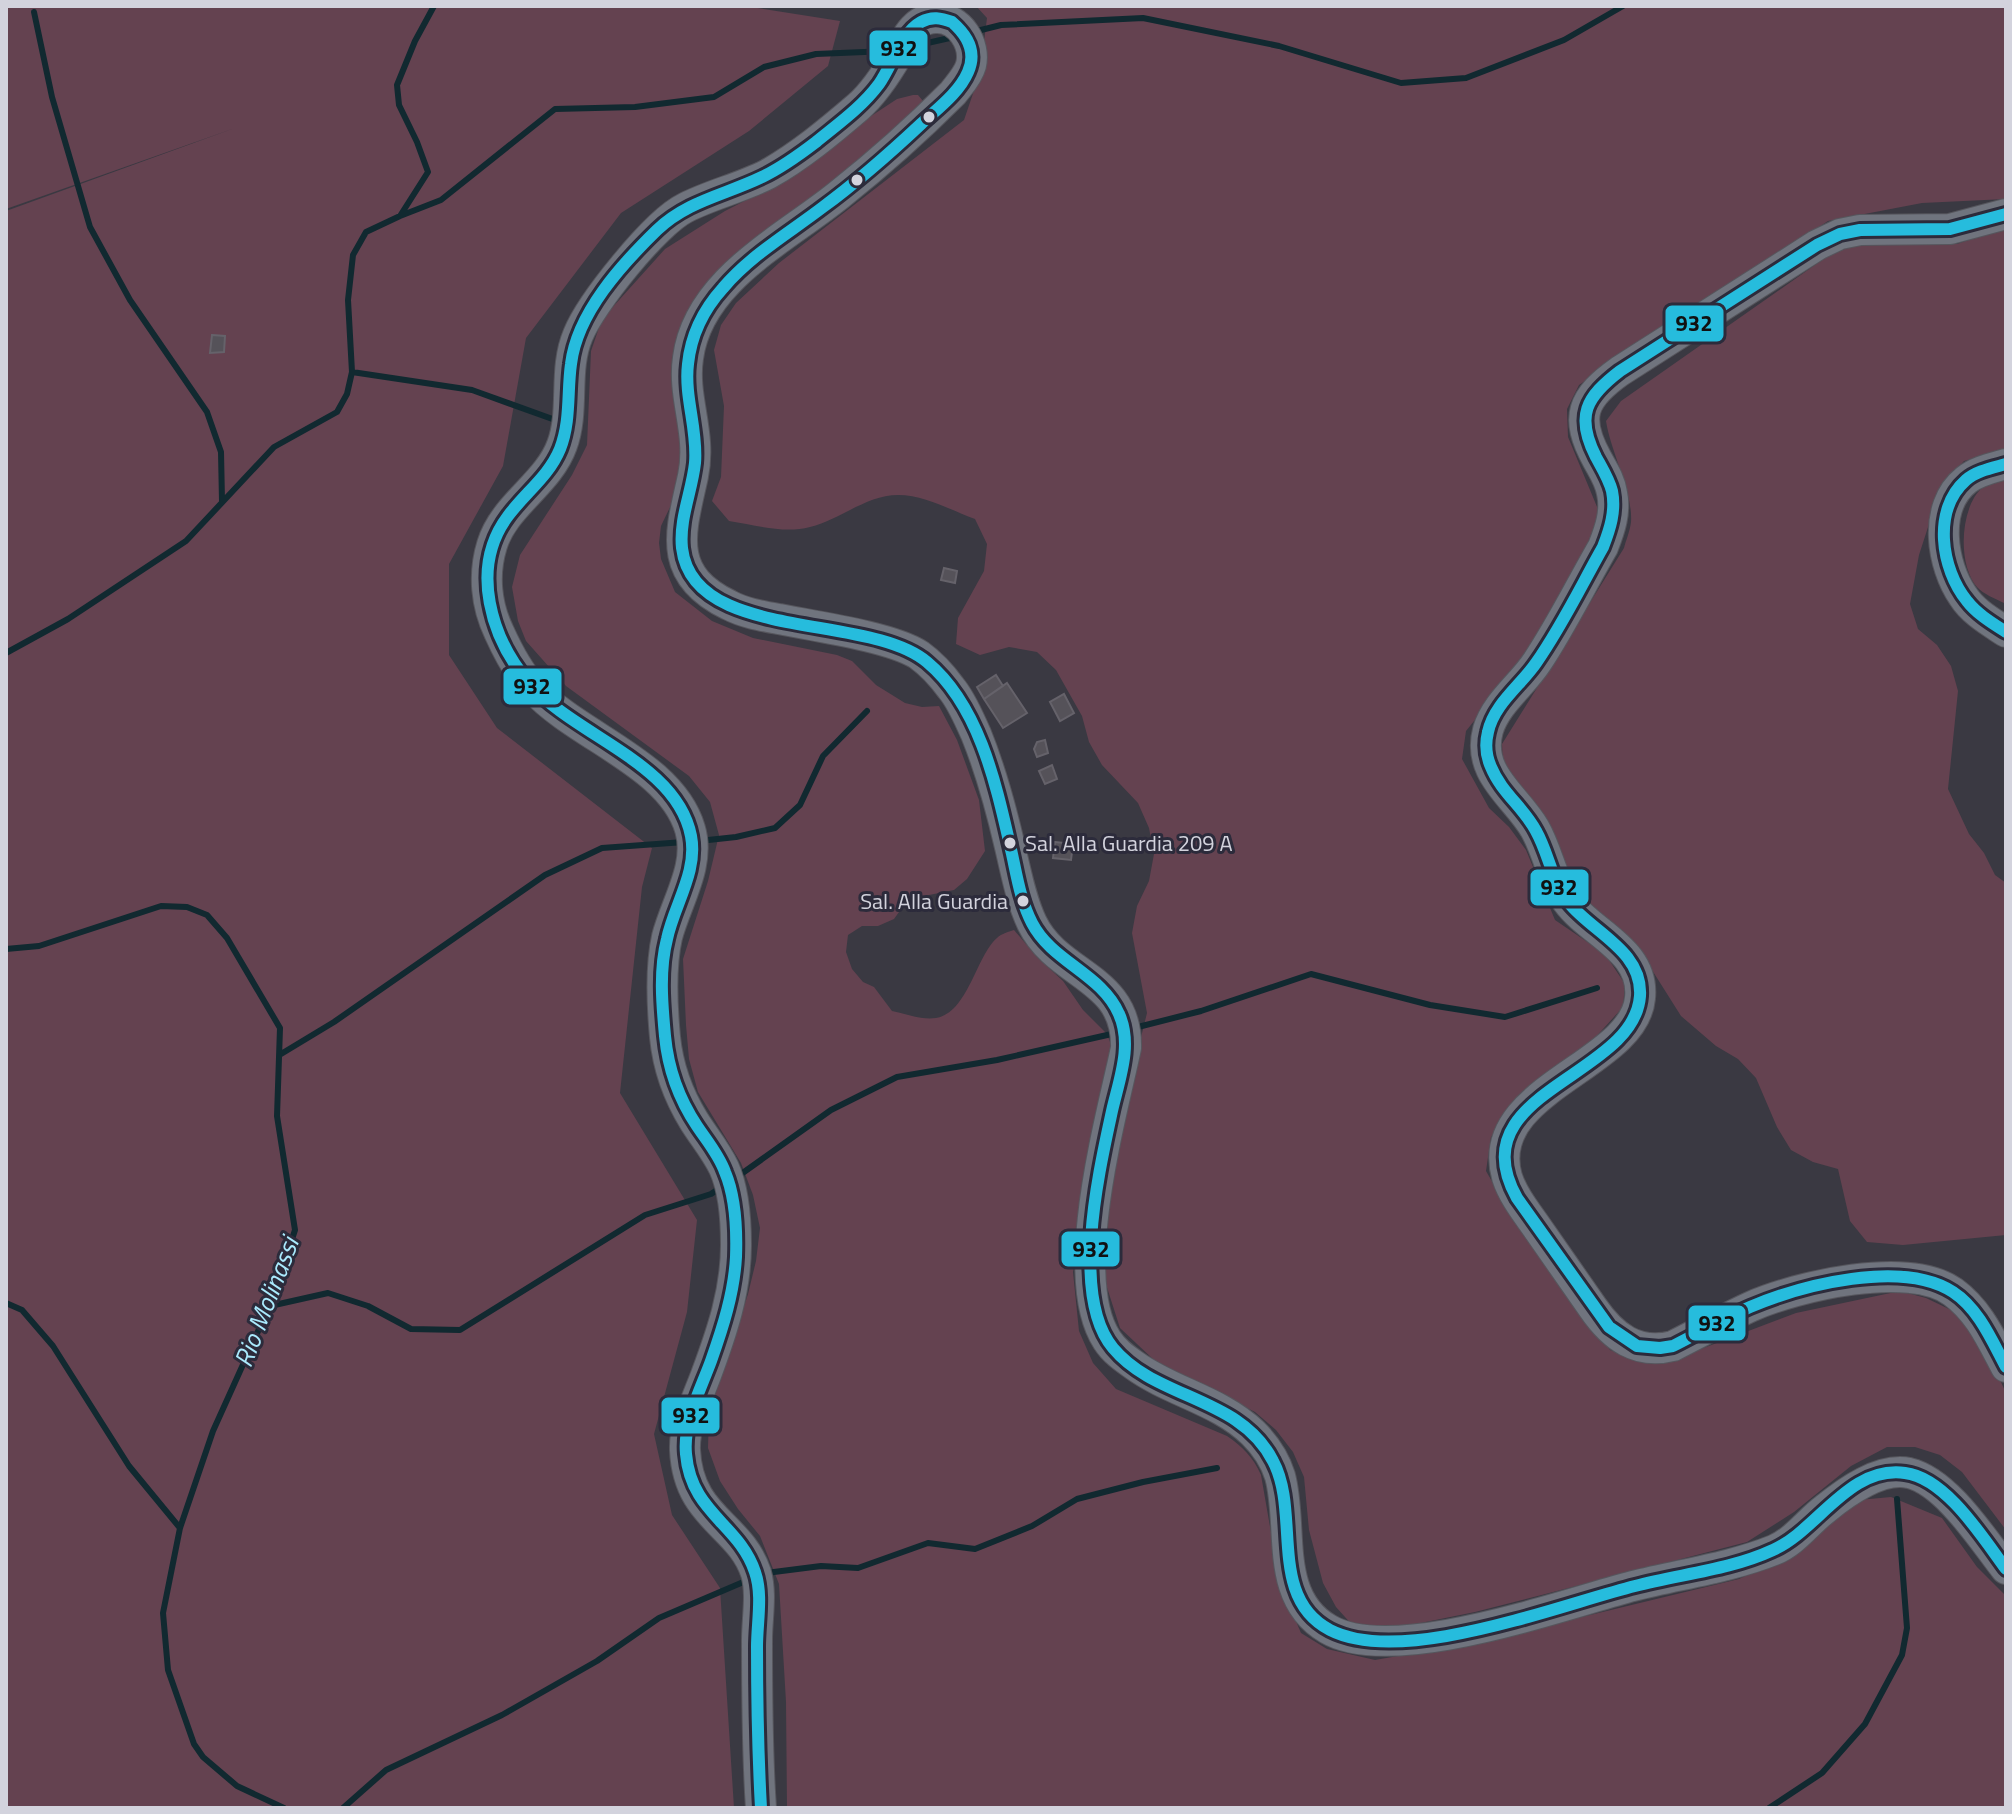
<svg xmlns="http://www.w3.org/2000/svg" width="2012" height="1814" font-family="'Titillium Web',sans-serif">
	<rect width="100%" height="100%" fill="#3a3942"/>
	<path fill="#644250" d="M6,6H745L840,21L828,66L749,131L621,213L526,338L503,466L449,564V655L497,728L652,848L642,887L620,1093L697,1220L687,1312L654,1434L672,1515L720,1588L734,1808H6V211L235,128L6,209Z
		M976,6H2006V199L1922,203L1828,221L1579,385L1567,409L1568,437L1600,514L1592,540L1519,665L1466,731L1462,759L1489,808L1509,827L1526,850L1555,920L1605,954L1625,984L1623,1007L1594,1039L1518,1107L1491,1137L1486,1171L1509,1211L1610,1350L1636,1360L1664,1363L1796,1313L1900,1291L1926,1298L1951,1310L1972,1330L1988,1354L2006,1393V1530L1962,1472L1940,1455L1915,1447H1887L1851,1466L1794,1512L1747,1542L1475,1612L1381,1631L1354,1627L1336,1607L1323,1583L1309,1530L1304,1477L1293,1452L1276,1430L1255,1412L1154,1360L1120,1328L1102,1272L1101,1199L1147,1013L1132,933L1137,906L1149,881L1154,854L1149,828L1138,803L1102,765L1089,742L1082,716L1056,670L1037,652L1009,647L980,655L956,644L958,618L984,571L987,544L975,519C950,510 925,495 898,495C866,495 840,520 810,527C784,534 755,525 729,521L712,501L721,477L724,406L714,350L721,325L736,303L779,263L964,120L980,73L987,18Z
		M913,95H918L923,101V111L690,313L673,352L674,394L687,447L683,480L661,526L659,543L661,559L675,592L712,621L753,638L837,655L852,661L876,685L905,703L922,707L939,706L957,740L979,800L985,851L967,879L954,890L919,897L904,905L894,919L878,926H862L848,935L846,952L852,969L863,982L874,987L892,1011C906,1014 921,1020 936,1018C968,1013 976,956 997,938C1001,934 1008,932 1014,930L1037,957L1063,981L1083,1010L1107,1034L1113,1050L1112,1068L1073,1272L1079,1331L1093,1363L1116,1389L1227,1436C1243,1447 1253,1457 1261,1475L1280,1584L1301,1633L1327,1649L1375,1660L1483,1641L1739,1579L1795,1552L1859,1500L1891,1497L1942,1518L1977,1567L2006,1596V1808H787L786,1702L779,1584L760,1536L738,1509L720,1481L708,1448L709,1414L748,1294L756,1261L760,1228L753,1195L741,1163L698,1092L689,1059L686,1025L683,959L708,881L719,835L710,802L689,776L566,686L526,641L518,621L512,587L520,555L572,475L587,445L591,351L602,319L665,249L725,211L776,185L856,126L897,99Z
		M2006,227V450L1964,461L1941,487L1919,555L1910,604L1918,629L1937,645L1951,666L1958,691L1948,789L1969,834L1984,853L1995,875L2006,883V1235L1903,1245L1867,1242L1850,1221L1838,1169L1813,1162L1791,1150L1777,1127L1756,1078L1738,1059L1716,1046L1681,1016L1640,951L1584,905L1503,770L1502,744L1624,548C1626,540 1630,531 1631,522C1633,492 1611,453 1606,421L1621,401L1832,253L1873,240L1957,244Z
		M2006,476L2004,603C1996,599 1983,594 1977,587C1957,564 1960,506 1983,487C1989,482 1999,479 2006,476Z"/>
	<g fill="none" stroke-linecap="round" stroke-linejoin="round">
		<path stroke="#112930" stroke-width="6" d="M34,12L52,97L90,227L130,300L207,412L221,452L222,501
			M973,32L1001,25L1143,18L1279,46L1401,83L1466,78L1564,40L1623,6
			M914,46L954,37
			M400,216L441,200L555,109L635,107L714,97L764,67L816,54L888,51
			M352,372L472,390L558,421
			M6,653L68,619L186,541L274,447L337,412L347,394L352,372L348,300L353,255L366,232L400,216L428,172L417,142L399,105L397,85L415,41L434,6
			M699,841L736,837L775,828L800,805L823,756L867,711
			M6,949L39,946L161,906L187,907L207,915L227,938L280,1028L277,1116L295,1230L273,1298L213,1431L180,1528L163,1613L168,1670L194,1744L203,1757L237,1786L284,1808
			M1134,1028L1201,1011L1311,974L1430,1005L1505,1017L1597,988
			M281,1054L334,1022L545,875L602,848L684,842
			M737,1177L831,1110L897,1077L997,1060L1116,1033
			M6,1303L22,1310L53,1346L129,1466L180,1528
			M270,1306L328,1293L368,1306L411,1329L460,1330L645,1215L711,1194L720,1188
			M766,1573L821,1566L858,1568L928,1543L975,1549L1032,1526L1077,1499L1143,1482L1217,1468
			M343,1808L386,1770L502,1715L597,1661L659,1618L748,1580
			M1769,1808L1822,1773L1865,1724L1902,1655L1907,1628L1897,1499"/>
	</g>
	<path fill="#555259" stroke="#65626a" stroke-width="2" d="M212,335L225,336L224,352L210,353Z
		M944,568L957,571L955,583L941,580Z
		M996,675L1003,686L984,699L977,687Z
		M1007,683L1027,713L1003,728L984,699Z
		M1064,694L1074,713L1060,721L1050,702Z
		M1045,740L1048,753L1037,757L1034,749L1037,742Z
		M1052,765L1057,779L1045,784L1039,771Z
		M1055,842L1073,844L1071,860L1053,858Z"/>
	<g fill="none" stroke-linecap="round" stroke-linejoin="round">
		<g stroke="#56565d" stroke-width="32">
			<path id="secondary" d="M2006,214L1950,229L1860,230L1840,234L1817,245L1620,371C1582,398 1574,417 1597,459C1603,470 1610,480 1612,493C1616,512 1610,529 1603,547C1581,585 1561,626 1537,662C1522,685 1496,703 1488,730C1476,774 1516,796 1535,829C1548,852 1552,880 1567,901C1591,934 1645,950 1640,998C1634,1066 1482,1089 1507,1177C1513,1196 1527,1213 1538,1229C1556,1255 1575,1282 1593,1308C1613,1337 1637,1355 1673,1346C1699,1333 1724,1319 1750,1307C1797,1286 1909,1260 1953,1292C1979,1311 1991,1339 2006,1367
				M2006,464C1992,468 1977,471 1966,480C1932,507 1942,566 1963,596C1973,612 1991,622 2006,632
				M761,1808C757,1752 757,1696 757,1640C757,1618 762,1594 756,1573C740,1524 688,1518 685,1450C684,1425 697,1399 706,1375C722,1332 736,1291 736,1245C736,1221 734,1190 724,1168C716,1151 704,1137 694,1121C678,1095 668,1068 665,1037C662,1005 660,968 667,937C676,902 701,865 690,829C671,764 578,737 534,689C519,673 508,652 499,632C486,605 483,574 492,545C504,505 548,484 562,445C575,410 563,370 578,335C591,303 655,223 685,208C712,194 741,188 768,174C800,156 830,131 858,107C875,92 887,73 898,54C903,44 908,33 916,26C921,21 929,18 936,18C960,17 976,45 971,65C968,76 959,85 953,93C917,129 879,163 840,194C785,239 698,280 688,358C682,398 702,433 693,476C681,531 665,574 729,605C744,613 762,616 779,619C814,626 892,637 919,655C930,663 943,677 951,688C962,701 969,719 976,734C991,771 1001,808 1010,847C1016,872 1021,900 1032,923C1058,977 1128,976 1126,1048C1111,1119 1066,1277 1107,1340C1114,1351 1124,1358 1134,1365C1171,1392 1219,1400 1253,1433C1265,1445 1275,1460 1280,1476C1294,1527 1273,1597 1328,1629C1392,1667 1564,1604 1633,1586C1680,1574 1729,1568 1774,1550C1794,1542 1808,1522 1825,1509C1846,1492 1880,1467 1909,1473C1947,1482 1983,1540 2006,1569"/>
		</g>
		<use href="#secondary" stroke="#70747e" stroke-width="30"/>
		<g stroke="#2c2b3b" stroke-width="18">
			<path id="bus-1" d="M2006,214L1950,229L1860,230L1840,234L1817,245L1620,371C1586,397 1575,416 1596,457C1602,468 1609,479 1612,491C1616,511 1610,529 1603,547C1581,586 1562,626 1536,663C1521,685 1494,704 1488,732C1485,744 1486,756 1491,767C1501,792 1524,808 1536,831C1549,854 1552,882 1569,903C1592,932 1643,951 1640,996C1634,1078 1457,1091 1517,1198L1609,1327L1637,1346L1660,1348L1673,1346C1699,1333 1724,1318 1750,1307C1802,1285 1902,1259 1953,1292C1979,1309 1992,1341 2006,1367
				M2006,464C1992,468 1976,471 1966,480C1932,510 1941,569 1967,601C1977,614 1992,623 2006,632
				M761,1808C758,1754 757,1700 757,1647C757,1622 763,1595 755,1572C739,1524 691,1513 686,1454C683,1422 700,1391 711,1361C723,1327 734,1293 736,1257C737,1229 736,1198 725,1172C719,1155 707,1141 697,1126C679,1099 668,1068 665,1036C662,1004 659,970 667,939C674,905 698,872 691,836C677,763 575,736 530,684C491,639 469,568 508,516C525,493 549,476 560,449C571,421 567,392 571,364C577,313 622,264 657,230C687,201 725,195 762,177C781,168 799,155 816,142C838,124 862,107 879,84C892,66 901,33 921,22C932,16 941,18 952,22C967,35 977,52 968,72C959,93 937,109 921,124C889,154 857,182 823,207C789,233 751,255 723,288C704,309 691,335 688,364C684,397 698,430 695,463C692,491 679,519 682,548C693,643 868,612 927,662C981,707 997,789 1012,854C1017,877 1021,902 1032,923C1052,962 1102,974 1119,1014C1133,1045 1119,1080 1112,1111C1099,1171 1070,1296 1113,1348C1156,1400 1240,1396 1273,1461C1301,1513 1267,1597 1330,1630C1402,1667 1559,1605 1635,1586C1680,1574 1730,1570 1773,1550C1817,1531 1849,1465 1905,1473C1946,1478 1983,1538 2006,1569"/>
		</g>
		<use href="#bus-1" stroke="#26bcdd" stroke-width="12"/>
	</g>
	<g fill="#d3d3dd" stroke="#2c2b3b" stroke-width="3">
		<circle cx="929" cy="117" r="7"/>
		<circle cx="857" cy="180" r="7"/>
		<circle cx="1010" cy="843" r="7"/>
		<circle cx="1023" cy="901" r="7"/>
	</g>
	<g text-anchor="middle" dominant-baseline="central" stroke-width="6" stroke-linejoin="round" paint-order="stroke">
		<g font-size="22" fill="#d3d3dd" stroke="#2c2b3b" text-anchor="start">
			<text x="1025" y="843">Sal. Alla Guardia 209 A</text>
			<text x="1008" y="901" text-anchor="end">Sal. Alla Guardia</text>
		</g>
		<g font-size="26" font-style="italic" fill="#aaeafd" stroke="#2c2b3b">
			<text transform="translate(266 1302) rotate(-69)">Rio Molinassi</text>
		</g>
	</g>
	<g stroke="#2c2b3b" stroke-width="3">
		<rect x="868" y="29" width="61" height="38" rx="8" fill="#26bcdd"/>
		<rect x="1664" y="304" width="61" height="39" rx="8" fill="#26bcdd"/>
		<rect x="502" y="667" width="61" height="39" rx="8" fill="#26bcdd"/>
		<rect x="1529" y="868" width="61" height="39" rx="8" fill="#26bcdd"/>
		<rect x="1060" y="1230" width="61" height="38" rx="8" fill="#26bcdd"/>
		<rect x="1687" y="1304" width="60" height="38" rx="8" fill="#26bcdd"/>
		<rect x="660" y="1396" width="61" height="39" rx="8" fill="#26bcdd"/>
	</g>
	<g font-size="22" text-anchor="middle" font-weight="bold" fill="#111">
		<text x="899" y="56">932</text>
		<text x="1694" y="331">932</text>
		<text x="532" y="694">932</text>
		<text x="1559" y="895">932</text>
		<text x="1091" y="1257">932</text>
		<text x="1717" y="1331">932</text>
		<text x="691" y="1423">932</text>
	</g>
	<rect width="2012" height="1814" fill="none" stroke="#d3d3dd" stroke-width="16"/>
</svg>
